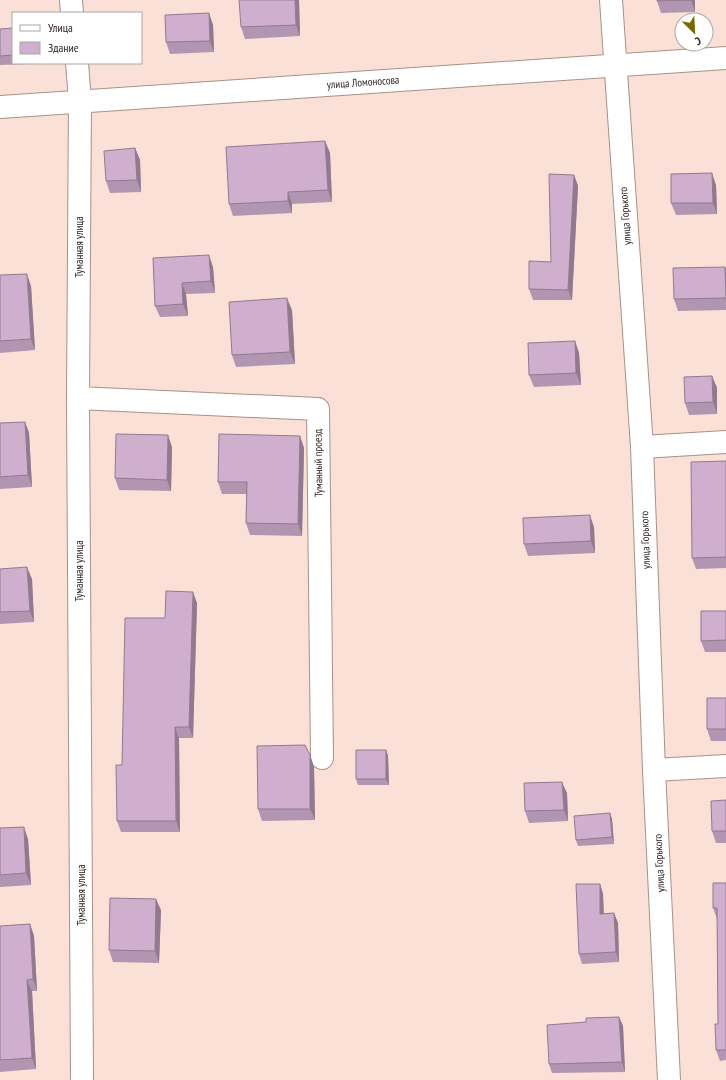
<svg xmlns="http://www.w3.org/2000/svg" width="726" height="1080" font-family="'PT Sans Narrow',sans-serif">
	<rect width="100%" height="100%" fill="#fae0d6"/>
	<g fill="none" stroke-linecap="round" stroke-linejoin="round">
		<g stroke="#a99188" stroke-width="24">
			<path id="street" d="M71,0L72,13
				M611,0L642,447L654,770L669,1080
				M77,63L80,101L78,398L82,1080
				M0,107L726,58
				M78,398L318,409L322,758
				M642,447L726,442
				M654,770L726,766"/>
		</g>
		<use href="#street" stroke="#fff" stroke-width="22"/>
	</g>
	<path fill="#b296b1" d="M299,0L300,36L245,39L241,27Z
		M695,0V12L661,13L657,1Z
		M209,13L213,25L214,52L170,54L166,42Z
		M13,28V63H30V64L0,65V29Z
		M325,141L330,153L332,202L292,204V213L233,216L229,204Z
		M135,148L140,160L141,192L110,193L106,181Z
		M574,175L578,186L572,300H533L529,289L551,262Z
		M716,185L717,214L676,215L671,203Z
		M153,258L213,267L215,293L186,294L188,316L160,317L155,306Z
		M725,267L726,269V310L678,311L674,299Z
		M0,275L31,286L35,350L0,353Z
		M292,310L295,364L236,367L232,355Z
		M575,341L579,353L581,385L534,387L529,375Z
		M712,376L717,388V414L689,415L685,403Z
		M25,422L29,433L32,487L0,489V423Z
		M300,436L304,448L302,536L250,535L246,523V494H222L218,482Z
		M172,447L171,491L119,490L115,478Z
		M726,461V568L696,569L692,558Z
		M594,527L595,553L528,556L524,544Z
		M0,569L32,579L34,622L0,624Z
		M197,603L193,738H179L180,832H121L117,821L122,765L165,618Z
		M726,611V652H705L701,641Z
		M726,698V741H711L707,729Z
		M386,750L388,756L389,785H358L356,779Z
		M310,755L314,767L315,820L262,821L258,809Z
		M567,793L568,821L529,823L525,811Z
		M726,800V843H716L712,831Z
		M610,813L612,819L614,844L578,846L576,840Z
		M0,828L28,839L31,885L0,887Z
		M726,883V1060L720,1061L716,1050L718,1024L717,919L713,908Z
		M600,884L603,894L604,914L614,913L618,923L619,962L582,964L579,954Z
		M161,910L159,963L113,962L109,950Z
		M30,924L34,936L37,991H32L36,1069L0,1072V926Z
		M619,1017L623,1026L625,1072L552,1073L549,1064L586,1022Z"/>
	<path fill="#917a90" d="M295,0H299L300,36L296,25Z
		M691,0H695V12Z
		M209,13L213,25L214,52L210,41Z
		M325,141L330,153L332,202L328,190Z
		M135,148L140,160L141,192L137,180Z
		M712,173L716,185L717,214L713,203Z
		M574,175L578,186L572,300L568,290Z
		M288,192L292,204V213L288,201Z
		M209,255L213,267L215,293L211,281Z
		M725,267L726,269V299V298Z
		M27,274L31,286L35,350L31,339Z
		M182,283L186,294L188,316L183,304Z
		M287,298L292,310L295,364L290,352Z
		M575,341L579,353L581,385L576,373Z
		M712,376L717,388V414L713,402Z
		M25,422L29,433L32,487L28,475Z
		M168,435L172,447L171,491L167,480Z
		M300,436L304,448L302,536L298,524Z
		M590,515L594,527L595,553L591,541Z
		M27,567L32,579L34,622L30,611Z
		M193,592L197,603L193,738L189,727Z
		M175,727L179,738L180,832L176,821Z
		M386,750L388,756L389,785L386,779Z
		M310,755L314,767L315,820L310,809Z
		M562,782L567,793L568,821L564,810Z
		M610,813L612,819L614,844L612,837Z
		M24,827L28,839L31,885L26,873Z
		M600,884L603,894L604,924L600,914Z
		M156,899L161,910L159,963L155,951Z
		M614,913L618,923L619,962L616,952Z
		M30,924L34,936L37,991L33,979Z
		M27,980L32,991L36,1069L32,1058Z
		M619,1017L623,1026L625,1072L622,1062Z"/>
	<path fill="#cfaece" stroke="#917a90" d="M239,0H295L296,25L241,27Z
		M657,0H691L657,1Z
		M209,13L210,41L166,42L165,15Z
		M13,28V55L0,56V29Z
		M325,141L328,190L288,192V201L229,204L226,147Z
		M135,148L137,180L106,181L104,151Z
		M712,173L713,203H671V174Z
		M549,174L574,175L568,290L529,289V261L551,262Z
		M209,255L211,281L182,283L183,304L155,306L153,258Z
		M725,267L726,298L674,299L673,268Z
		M27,274L31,339L0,341V275Z
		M287,298L290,352L232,355L229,302Z
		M575,341L576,373L529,375L528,343Z
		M712,376L713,402L685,403L684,377Z
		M25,422L28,475L0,477V423Z
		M116,434L168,435L167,480L115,478Z
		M219,434L300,436L298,524L246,523L247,482H218Z
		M726,461V557L692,558L691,462Z
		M590,515L591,541L524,544L523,518Z
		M27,567L30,611L0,612V569Z
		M166,591L193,592L189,727H175L176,821H117L116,765H122L125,618H165Z
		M701,611H726V640L701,641Z
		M707,698H726V729H707Z
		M305,745L310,755V809H258L257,746Z
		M356,750H386V779H356Z
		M562,782L564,810L525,811L524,783Z
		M726,800V831H712L711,801Z
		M610,813L612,837L576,840L574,816Z
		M24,827L26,873L0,875V828Z
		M713,883H726V1050H716L715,1024H718L717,908H713Z
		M576,884H600V914L614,913L616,952L579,954Z
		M110,898L156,899L155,951L109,950Z
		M30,924L33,979L27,980L32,1058L0,1060V926Z
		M619,1017L622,1062L549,1064L547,1025L586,1022V1018Z"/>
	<g text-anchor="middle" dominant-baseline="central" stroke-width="3.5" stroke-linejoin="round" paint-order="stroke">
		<g font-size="11" fill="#2e2421" stroke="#fff">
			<text transform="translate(363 82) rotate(-4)">улица Ломоносова</text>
			<text transform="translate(625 216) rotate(-94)">улица Горького</text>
			<text transform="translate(79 247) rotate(-90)">Туманная улица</text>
			<text transform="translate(318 463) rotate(-91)">Туманный проезд</text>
			<text transform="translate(645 540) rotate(-92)">улица Горького</text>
			<text transform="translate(79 571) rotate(-90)">Туманная улица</text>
			<text transform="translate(659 863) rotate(-93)">улица Горького</text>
			<text transform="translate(81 895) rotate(-90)">Туманная улица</text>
		</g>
	</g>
	<rect x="12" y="12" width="130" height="52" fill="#ffffff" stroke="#aba7a6"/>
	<rect x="20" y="25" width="20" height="6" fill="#ffffff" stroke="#aba7a6"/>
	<text x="48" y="32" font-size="12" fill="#2e2421">Улица</text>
	<rect x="20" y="42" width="20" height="12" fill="#cfaece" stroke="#aba7a6"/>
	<text x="48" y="52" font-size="12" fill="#2e2421">Здание</text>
	<g transform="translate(694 32) rotate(156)"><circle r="19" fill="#ffffff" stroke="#aba7a6"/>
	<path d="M0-3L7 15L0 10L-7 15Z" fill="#766a01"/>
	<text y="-6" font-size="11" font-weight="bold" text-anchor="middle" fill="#2e2421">С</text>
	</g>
</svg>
